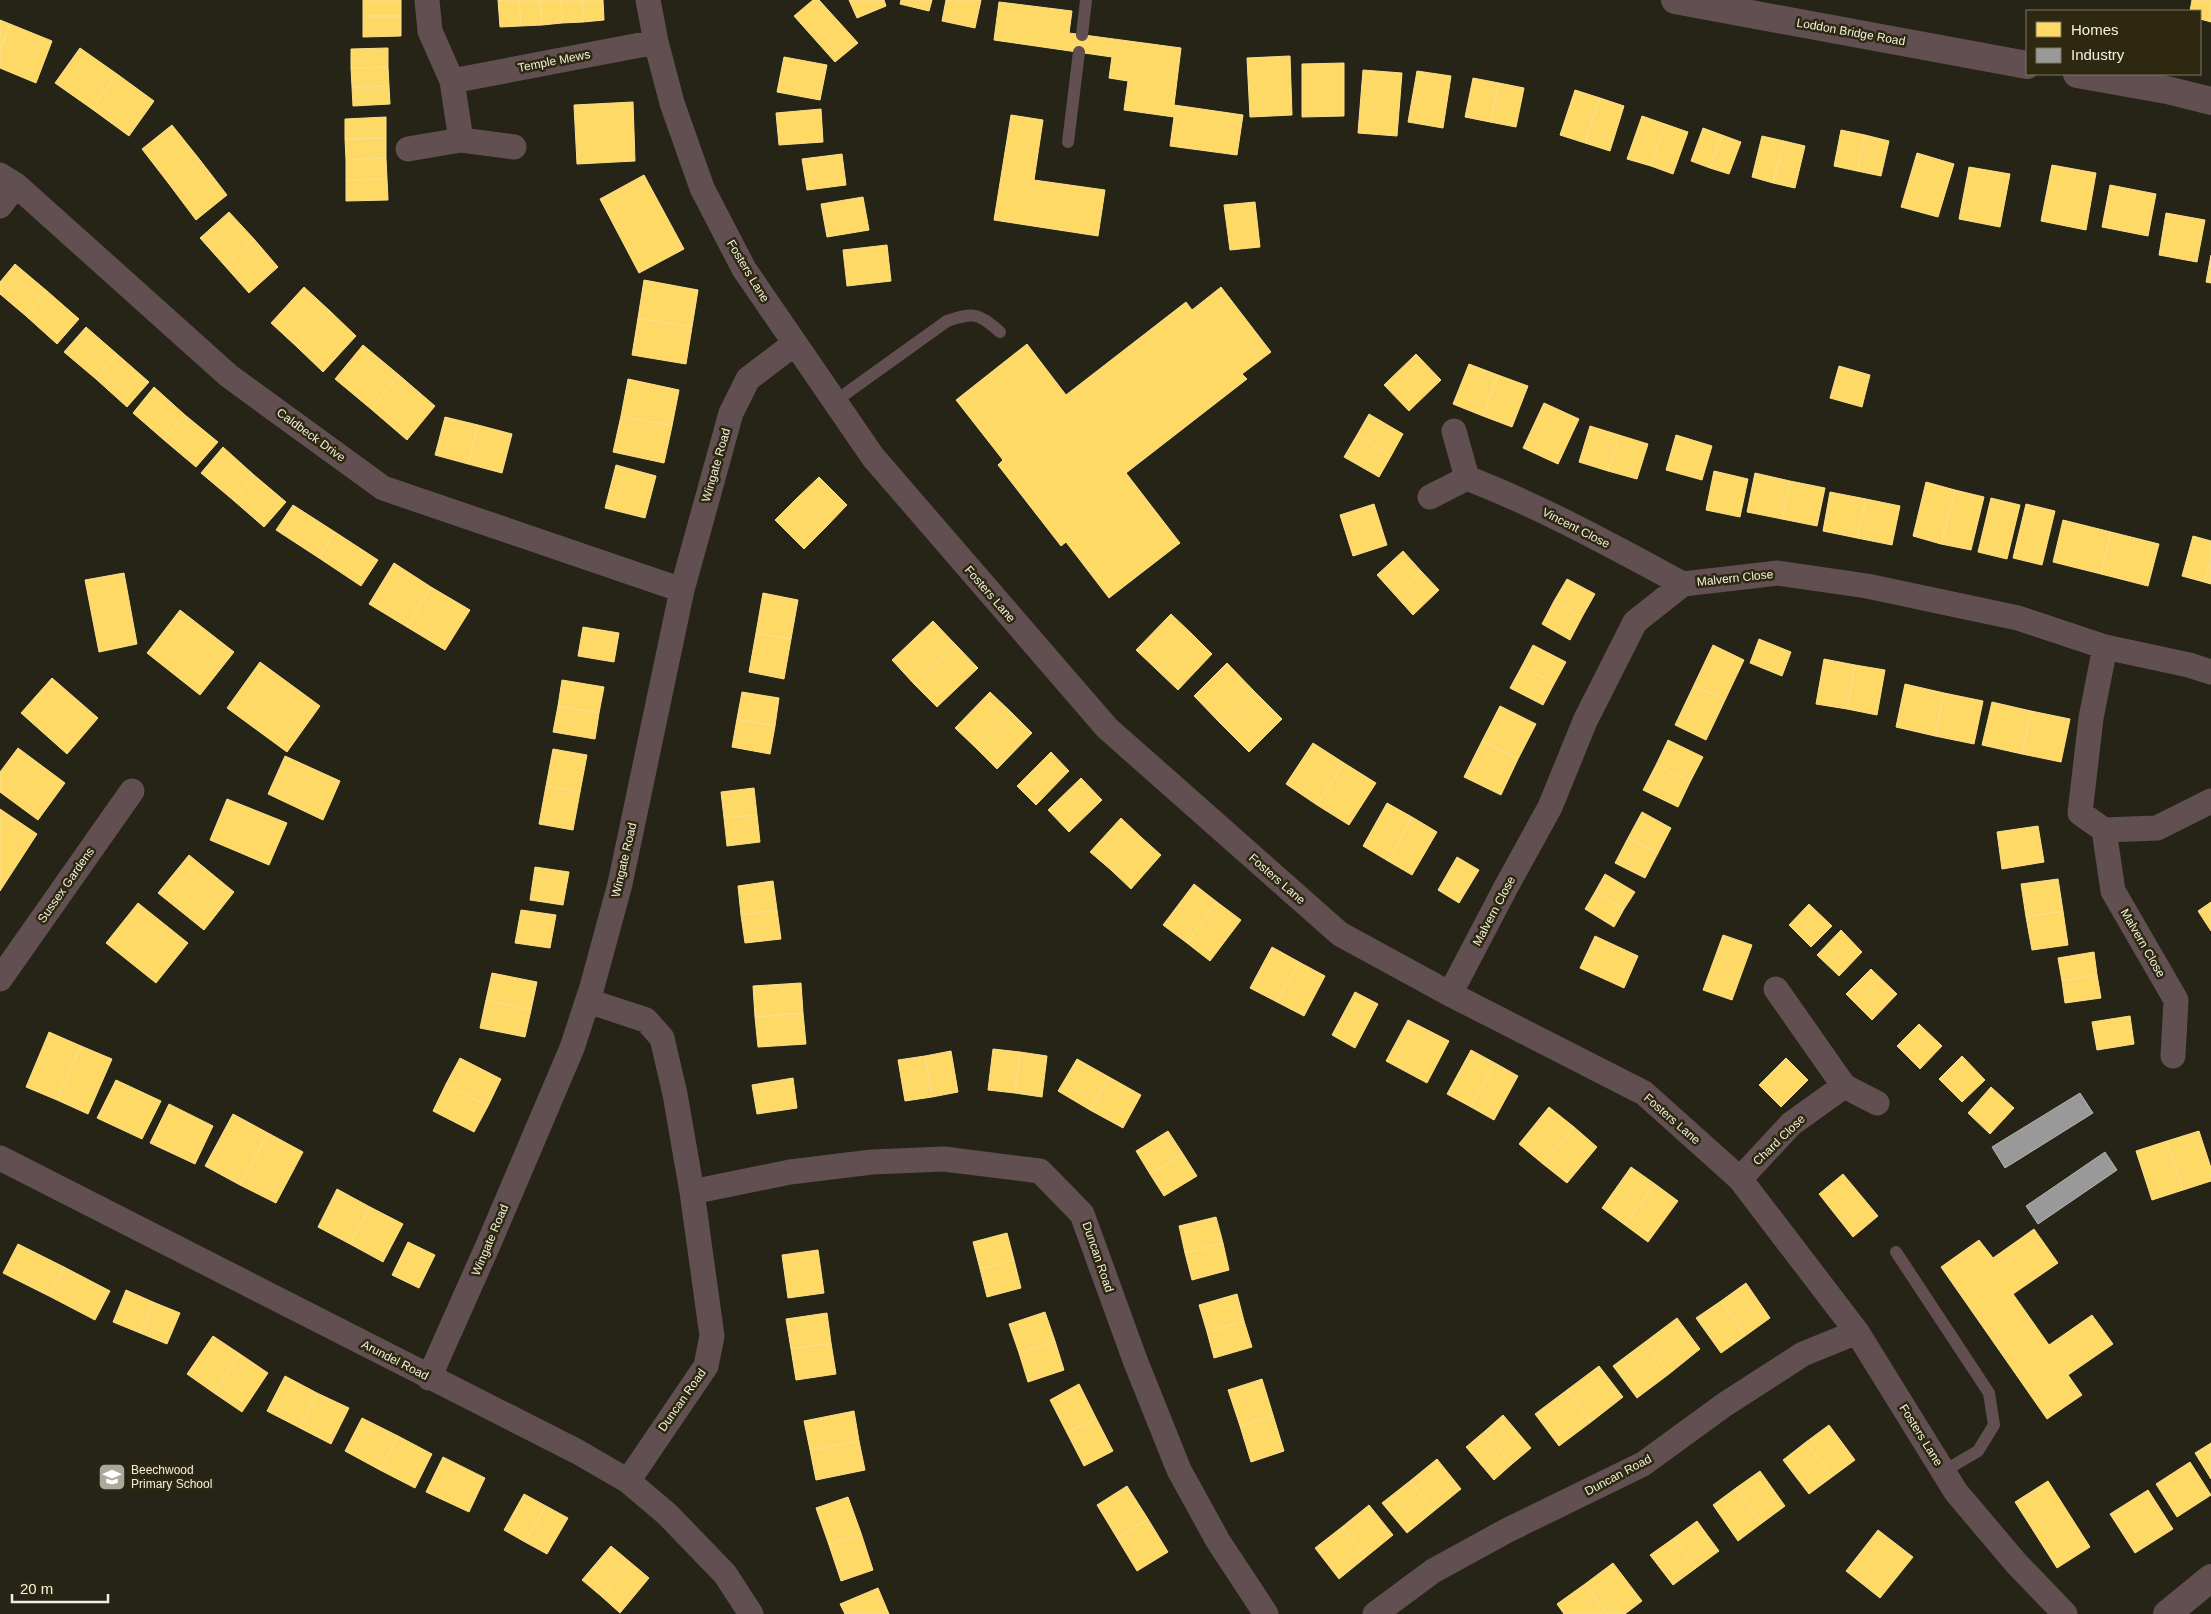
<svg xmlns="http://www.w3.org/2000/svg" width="2211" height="1614" font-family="Helvetica,sans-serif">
	<rect width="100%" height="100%" fill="#262416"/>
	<path fill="#ffd966" stroke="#fbe08b" d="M363,0H401V16H363Z
		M498,0H519L521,26L500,27Z
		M519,0H540L542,25L521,26Z
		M540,0H561L562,23L542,25Z
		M561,0H582L583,22L562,23Z
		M582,0H603L604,20L583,22Z
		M813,0H819L858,43L835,62L794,16Z
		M849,0H884L886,6L857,18Z
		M901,0H932L929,11L900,4Z
		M946,0H981L975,28L942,21Z
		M2192,0H2211V22L2200,19V11H2190Z
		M999,2L1072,11L1069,33L1181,48L1174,105L1243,115L1237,155L1170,146L1174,117L1124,110L1128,81L1109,78L1112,57L994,40Z
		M363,16H401V36L363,37Z
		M0,20L10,24L0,50Z
		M10,24L52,41L36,83L0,68V50Z
		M80,48L117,74L92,109L55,83Z
		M388,48V67L351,68V49Z
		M1290,56L1292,115L1250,117L1247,58Z
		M784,57L827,65L820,100L777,92Z
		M1344,63V116L1302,117V64Z
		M388,67L389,86L352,87L351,68Z
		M1363,70L1402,73L1397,136L1358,133Z
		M1417,71L1451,76L1443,128L1408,122Z
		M117,74L154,101L129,136L92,109Z
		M1473,78L1499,83L1490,122L1465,117Z
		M1499,83L1524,88L1516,127L1490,122Z
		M389,86L390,104L353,106L352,87Z
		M1575,90L1600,98L1585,143L1560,135Z
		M1600,98L1624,106L1610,151L1585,143Z
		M633,102L635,161L577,164L574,105Z
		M821,109L823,142L779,145L776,113Z
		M1011,115L1043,120L1034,180L1105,190L1098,236L994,220Z
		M1642,116L1665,124L1651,166L1627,159Z
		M386,117V138L345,139V119Z
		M1665,124L1688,132L1673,174L1651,166Z
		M172,125L200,160L169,184L142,149Z
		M1703,128L1722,135L1710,168L1691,161Z
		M1841,130L1865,135L1857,171L1834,166Z
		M1722,135L1741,142L1729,174L1710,168Z
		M1865,135L1889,141L1881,176L1857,171Z
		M1762,136L1784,141L1773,183L1752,177Z
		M386,138V158L346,160L345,139Z
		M1784,141L1805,146L1795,188L1773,183Z
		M1917,153L1954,164L1938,217L1901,207Z
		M842,154L846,185L807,190L802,159Z
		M386,158L387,179L346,180V160Z
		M200,160L227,195L196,220L169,184Z
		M2052,165L2096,173L2086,230L2041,221Z
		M1969,167L2010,174L2000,227L1959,219Z
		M644,175L684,249L639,273L600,199Z
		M387,179L388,200L346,201V180Z
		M2110,185L2156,194L2148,236L2102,227Z
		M863,197L869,230L827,237L821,204Z
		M1255,202L1260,247L1230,250L1224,205Z
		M229,212L254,239L225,266L200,238Z
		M2166,213L2205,220L2197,262L2159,255Z
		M254,239L278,267L249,293L225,266Z
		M887,245L891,281L847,286L843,250Z
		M2211,255V283L2206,282Z
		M15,264L47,291L26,316L0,294V282Z
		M644,280L698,290L692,327L638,318Z
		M304,287L330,311L297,347L271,323Z
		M1221,287L1271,352L1242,374L1247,379L1126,473L1180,543L1109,598L1066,542L1061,546L998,465L1003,460L956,400L1027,344L1066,395L1186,302L1192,310Z
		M47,291L79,319L57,344L26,316Z
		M330,311L356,336L323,372L297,347Z
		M638,318L692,327L686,364L632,355Z
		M86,327L117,354L96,379L64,352Z
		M363,345L399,375L371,409L335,379Z
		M117,354L149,382L127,407L96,379Z
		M1416,354L1441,380L1409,411L1384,385Z
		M1469,364L1498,375L1483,416L1453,404Z
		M1839,366L1870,375L1862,407L1830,398Z
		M399,375L435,406L407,440L371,409Z
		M1498,375L1528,386L1512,427L1483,416Z
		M628,379L679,390L672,426L621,416Z
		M154,387L185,415L164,440L133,413Z
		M1544,403L1579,419L1558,464L1523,448Z
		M1369,414L1403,434L1391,456L1357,435Z
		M185,415L218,442L196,467L164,440Z
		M621,416L672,426L664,463L613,452Z
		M445,417L478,425L468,464L435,455Z
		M478,425L512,434L502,473L468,464Z
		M1590,426L1619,435L1608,471L1579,462Z
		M1357,435L1391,456L1379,477L1344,457Z
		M1619,435L1648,444L1637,479L1608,471Z
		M1676,435L1712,446L1702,480L1666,470Z
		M223,447L254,475L233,500L201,473Z
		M616,465L656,476L645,518L605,508Z
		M1714,471L1748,479L1740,517L1706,510Z
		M1755,473L1790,481L1782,519L1747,512Z
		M254,475L286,502L264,527L233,500Z
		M819,477L847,505L826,527L797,498Z
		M1790,481L1825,488L1817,526L1782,519Z
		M1926,482L1955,490L1941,544L1913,536Z
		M1955,490L1984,497L1971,550L1941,544Z
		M1830,492L1866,499L1857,538L1823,531Z
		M797,498L826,527L804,549L775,520Z
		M1991,498L2020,505L2007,559L1978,552Z
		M1866,499L1900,506L1892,545L1857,538Z
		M1374,504L1387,545L1353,556L1340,515Z
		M2026,504L2055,511L2042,565L2013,558Z
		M293,505L335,532L319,558L276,530Z
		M2063,520L2111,532L2101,574L2053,562Z
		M335,532L378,560L361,586L319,558Z
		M2111,532L2159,544L2148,586L2101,574Z
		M2193,536L2211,541V559L2204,582L2182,576Z
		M1403,551L1421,571L1395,595L1377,575Z
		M2211,559V584L2204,582Z
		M394,563L431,587L407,627L369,604Z
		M1421,571L1439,590L1413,615L1395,595Z
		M124,573L137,644L99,652L85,580Z
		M1567,579L1595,594L1582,617L1554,601Z
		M431,587L470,610L445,650L407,627Z
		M763,593L798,600L791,639L756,633Z
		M1554,601L1582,617L1570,640L1542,624Z
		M180,610L234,652L200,695L147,653Z
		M1171,614L1192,634L1157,670L1136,650Z
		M933,621L955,644L914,684L892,660Z
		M583,627L619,633L614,662L578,656Z
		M756,633L791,639L784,679L749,672Z
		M1192,634L1212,654L1178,690L1157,670Z
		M1759,639L1791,652L1782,676L1750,663Z
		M955,644L978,668L937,707L914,684Z
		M1533,645L1566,662L1554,684L1522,666Z
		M1713,645L1744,660L1725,700L1694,685Z
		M1824,659L1855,665L1847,709L1816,704Z
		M260,662L320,706L287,752L227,708Z
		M1227,663L1254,691L1221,724L1194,696Z
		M1855,665L1885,670L1877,715L1847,709Z
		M1522,666L1554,684L1543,705L1510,688Z
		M52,678L98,718L67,754L21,713Z
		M562,680L604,687L599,713L558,706Z
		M1905,684L1944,693L1935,736L1896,727Z
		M1694,685L1725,700L1706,740L1675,725Z
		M1254,691L1282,719L1249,752L1221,724Z
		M742,692L779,698L775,726L737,719Z
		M990,692L1011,712L976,748L955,728Z
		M1944,693L1983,701L1974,744L1935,736Z
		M1992,702L2031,711L2022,754L1982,745Z
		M558,706L599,713L595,739L553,732Z
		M1500,706L1536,724L1518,759L1482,741Z
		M2031,711L2070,719L2061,762L2022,754Z
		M1011,712L1032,733L997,769L976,748Z
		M737,719L775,726L770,754L732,747Z
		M1668,740L1703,757L1690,782L1656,765Z
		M1482,741L1518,759L1501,795L1464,777Z
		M1313,743L1344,763L1317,805L1286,784Z
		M18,748L65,783L38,820L0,792V772Z
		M553,749L587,755L580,792L546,786Z
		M1051,752L1069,771L1036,805L1017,786Z
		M285,756L340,781L323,820L268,794Z
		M1344,763L1376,783L1349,825L1317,805Z
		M1656,765L1690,782L1678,807L1643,790Z
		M1081,778L1102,800L1069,832L1048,810Z
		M546,786L580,792L573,830L539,824Z
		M754,788L757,815L724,818L721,792Z
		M227,799L287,823L269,865L210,840Z
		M1387,803L1412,817L1388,861L1363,846Z
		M0,809L37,834L0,891Z
		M1642,812L1671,828L1658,853L1628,838Z
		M757,815L760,842L727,846L724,818Z
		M1412,817L1437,832L1412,875L1388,861Z
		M1121,818L1141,837L1111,870L1090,852Z
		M2038,826L2044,862L2002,869L1997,832Z
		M1141,837L1161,855L1131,889L1111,870Z
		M1628,838L1658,853L1645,878L1615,863Z
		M189,855L234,892L204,930L158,893Z
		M1457,857L1479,870L1459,903L1438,890Z
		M535,867L569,872L563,905L530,900Z
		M1605,874L1635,892L1624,909L1595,892Z
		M2058,879L2063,911L2026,917L2021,884Z
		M773,881L777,910L741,915L738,886Z
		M1194,884L1217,902L1187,943L1163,925Z
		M1595,892L1624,909L1614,927L1585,909Z
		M1217,902L1241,920L1210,961L1187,943Z
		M2211,902V931L2198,911Z
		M138,903L188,943L156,983L106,943Z
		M1809,904L1832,926L1811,947L1789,925Z
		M521,910L556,915L550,948L515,943Z
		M777,910L781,939L745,943L741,915Z
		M2063,911L2068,945L2032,950L2026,917Z
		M1841,930L1862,952L1839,976L1817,955Z
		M1723,935L1752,945L1732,1000L1703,990Z
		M1595,936L1638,956L1624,988L1580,968Z
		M1272,947L1299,962L1277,1002L1250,988Z
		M2094,952L2097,975L2062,981L2058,958Z
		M1299,962L1325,976L1304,1016L1277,1002Z
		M1871,969L1897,994L1872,1020L1846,994Z
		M492,973L537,982L531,1010L486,1000Z
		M2097,975L2101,998L2065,1003L2062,981Z
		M801,983L803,1013L755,1017L753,986Z
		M1355,992L1378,1004L1355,1048L1332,1035Z
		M486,1000L531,1010L525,1037L480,1028Z
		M803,1013L806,1044L758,1047L755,1017Z
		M2130,1016L2134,1044L2097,1050L2092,1022Z
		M1408,1020L1449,1041L1427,1083L1386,1061Z
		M1919,1024L1942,1046L1920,1069L1897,1046Z
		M49,1032L81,1046L57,1100L26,1087Z
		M81,1046L112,1059L88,1114L57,1100Z
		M993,1049L1020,1052L1015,1093L988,1090Z
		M1471,1050L1495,1063L1471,1107L1447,1094Z
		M951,1051L958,1092L932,1097L925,1056Z
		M1020,1052L1047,1056L1042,1097L1015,1093Z
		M925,1056L932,1097L905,1101L898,1060Z
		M1962,1056L1985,1080L1962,1102L1939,1079Z
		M460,1058L501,1079L488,1106L446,1084Z
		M1786,1058L1808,1080L1781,1107L1759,1085Z
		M1077,1059L1109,1077L1090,1110L1058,1091Z
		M1495,1063L1518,1076L1494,1120L1471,1107Z
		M1109,1077L1141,1095L1123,1128L1090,1110Z
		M793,1078L797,1108L757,1114L752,1085Z
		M116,1080L161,1101L142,1139L97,1118Z
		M446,1084L488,1106L474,1132L433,1111Z
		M1991,1087L2014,1108L1990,1134L1968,1113Z
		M169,1104L213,1126L195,1164L150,1143Z
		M1549,1107L1574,1127L1543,1164L1519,1144Z
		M233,1114L268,1133L240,1185L205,1166Z
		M1574,1127L1597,1147L1567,1183L1543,1164Z
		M1168,1131L1183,1154L1150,1174L1136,1151Z
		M2199,1131L2211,1168V1181L2183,1190L2167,1141Z
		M268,1133L303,1152L276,1203L240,1185Z
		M2167,1141L2183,1190L2152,1200L2136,1151Z
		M1183,1154L1197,1176L1164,1196L1150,1174Z
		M1631,1167L1655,1184L1625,1225L1602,1208Z
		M1843,1174L1878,1216L1853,1237L1819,1194Z
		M1655,1184L1678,1201L1648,1242L1625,1225Z
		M337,1189L370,1207L350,1244L318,1227Z
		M370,1207L403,1224L383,1262L350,1244Z
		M1216,1217L1223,1243L1185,1253L1179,1226Z
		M2034,1229L2058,1263L2013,1294L2049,1345L2092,1315L2113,1344L2068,1375L2082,1395L2047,1419L1941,1267L1979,1240L1993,1258Z
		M1007,1233L1014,1260L980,1269L973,1242Z
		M408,1242L435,1255L419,1288L392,1275Z
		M1223,1243L1229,1270L1192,1280L1185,1253Z
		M18,1244L64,1267L49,1296L3,1273Z
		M818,1250L824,1293L788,1298L782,1255Z
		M1014,1260L1021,1288L987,1297L980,1269Z
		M64,1267L110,1291L95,1320L49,1296Z
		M1746,1283L1770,1318L1745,1336L1721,1301Z
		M126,1290L153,1302L140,1333L113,1322Z
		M1237,1294L1244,1321L1207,1332L1199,1305Z
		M1721,1301L1745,1336L1721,1353L1696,1318Z
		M153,1302L180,1313L167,1344L140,1333Z
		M1045,1312L1055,1341L1019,1353L1009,1324Z
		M827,1313L831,1343L791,1349L786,1319Z
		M1677,1318L1700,1349L1669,1374L1645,1342Z
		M1244,1321L1252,1347L1214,1358L1207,1332Z
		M213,1336L240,1354L214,1393L187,1374Z
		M1055,1341L1064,1370L1028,1382L1019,1353Z
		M1645,1342L1669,1374L1637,1398L1613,1366Z
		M831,1343L836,1374L796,1380L791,1349Z
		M240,1354L268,1373L242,1412L214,1393Z
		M1599,1366L1623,1397L1591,1422L1567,1390Z
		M285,1376L317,1393L300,1428L267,1411Z
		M1262,1379L1273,1415L1240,1426L1228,1390Z
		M1079,1384L1096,1418L1067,1433L1050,1400Z
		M1567,1390L1591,1422L1559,1446L1535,1414Z
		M317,1393L349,1408L331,1444L300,1428Z
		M854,1411L859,1441L810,1450L804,1421Z
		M1273,1415L1284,1451L1251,1462L1240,1426Z
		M1503,1415L1531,1448L1512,1464L1485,1431Z
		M362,1418L398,1436L380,1470L345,1451Z
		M1096,1418L1113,1451L1084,1466L1067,1433Z
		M1829,1425L1855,1460L1832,1477L1806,1442Z
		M1485,1431L1512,1464L1494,1480L1466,1447Z
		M398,1436L432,1454L415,1488L380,1470Z
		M859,1441L865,1470L816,1480L810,1450Z
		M1806,1442L1832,1477L1809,1494L1783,1460Z
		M2211,1443V1479L2195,1453Z
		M443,1457L485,1478L469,1512L426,1492Z
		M1437,1459L1461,1489L1434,1511L1410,1481Z
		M2190,1462L2211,1495L2177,1517L2156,1484Z
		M1760,1471L1785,1506L1762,1523L1736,1488Z
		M1410,1481L1434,1511L1407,1533L1382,1503Z
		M2048,1481L2090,1547L2057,1568L2015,1502Z
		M1127,1486L1148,1519L1117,1538L1097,1505Z
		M1736,1488L1762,1523L1738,1541L1713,1505Z
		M2148,1490L2173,1529L2135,1553L2110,1514Z
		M524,1494L546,1506L525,1542L504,1530Z
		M848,1497L861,1533L829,1545L816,1508Z
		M1369,1505L1393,1535L1366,1557L1342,1527Z
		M546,1506L568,1518L547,1554L525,1542Z
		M1148,1519L1168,1552L1137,1571L1117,1538Z
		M1697,1521L1719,1551L1696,1568L1674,1538Z
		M1342,1527L1366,1557L1339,1579L1315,1548Z
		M1878,1530L1913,1557L1880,1598L1846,1571Z
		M861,1533L873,1570L841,1581L829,1545Z
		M1674,1538L1696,1568L1673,1585L1650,1555Z
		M611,1546L630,1562L601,1596L582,1580Z
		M630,1562L649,1578L620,1613L601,1596Z
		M1613,1563L1642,1601L1625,1614H1607L1585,1584Z
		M1585,1584L1607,1614H1564L1557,1604Z
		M878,1588L889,1614H845L840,1604Z"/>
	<path fill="#999" stroke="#b4b3af" d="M2080,1093L2093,1113L2005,1168L1992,1147Z
		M2105,1152L2117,1170L2038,1224L2026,1206Z"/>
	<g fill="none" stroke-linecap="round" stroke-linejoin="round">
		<path stroke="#614f51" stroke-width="12" d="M1082,35L1086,0
			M1068,142L1079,52
			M834,402L947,321C975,312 978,313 1000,332
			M1896,1252L1989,1393L1994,1425L1978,1451L1944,1471"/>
		<path stroke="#614f51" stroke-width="25" d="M427,0L430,31L452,81L461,140
			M648,0L656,42L672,103L702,188L744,269L873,457L1107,728L1340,934L1450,994L1644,1093L1740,1179L1857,1332L1956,1492L2016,1563L2065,1614
			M452,81L656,42
			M408,149L461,140L514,147
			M0,175L16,185L229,376L383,488L682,590
			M0,206L16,185
			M1454,431L1467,478C1542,507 1612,546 1683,584
			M1430,497L1467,478
			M2105,647L2091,718L2080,813L2104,830L2157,828L2211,801
			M2104,830L2113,891L2176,1000L2173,1056
			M0,979L132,791
			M1450,994L1506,887L1550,807L1585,721L1635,622L1683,584L1778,573L1867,586L2018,618L2105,647L2189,665L2211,672
			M588,1001L646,1020L662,1038L675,1094L692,1192L712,1336L706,1366L628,1481
			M1844,1086L1877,1103
			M0,1158L578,1452L628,1481L667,1514L725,1574L751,1614
			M1740,1179L1791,1124L1844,1086L1776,989
			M692,1192L790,1172L872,1162L944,1159L1040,1171L1082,1214L1135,1360L1179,1470L1218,1541L1266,1614
			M429,1378L489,1243L572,1048L592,987L620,884L682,590L731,413L748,379L794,344
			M1375,1614L1433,1571L1506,1531L1643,1464L1724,1405L1803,1354L1857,1332"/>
		<path stroke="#614f51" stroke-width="28" d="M1675,0L2027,65
			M2077,74L2167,90L2211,101
			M2167,1614L2211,1578"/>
	</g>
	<defs>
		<g id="school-square" transform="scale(1.4375)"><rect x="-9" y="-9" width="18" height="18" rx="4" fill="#aba99a" stroke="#2d280f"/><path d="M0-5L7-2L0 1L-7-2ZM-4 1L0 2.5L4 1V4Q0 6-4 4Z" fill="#fff"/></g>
	</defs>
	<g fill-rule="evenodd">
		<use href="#school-square" x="112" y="1477"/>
	</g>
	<g text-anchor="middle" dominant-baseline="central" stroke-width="5" stroke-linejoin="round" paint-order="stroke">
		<g font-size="12" fill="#f3f0e1" stroke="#2d280f">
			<text transform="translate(1851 32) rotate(10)">Loddon Bridge Road</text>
			<text transform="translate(554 61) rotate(-11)">Temple Mews</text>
			<text transform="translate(748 271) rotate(59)">Fosters Lane</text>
			<text transform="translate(311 435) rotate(36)">Caldbeck Drive</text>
			<text transform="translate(716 465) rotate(-74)">Wingate Road</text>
			<text transform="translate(1576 528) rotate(27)">Vincent Close</text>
			<text transform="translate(1735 578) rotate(-6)">Malvern Close</text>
			<text transform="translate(990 594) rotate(49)">Fosters Lane</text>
			<text transform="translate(624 860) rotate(-77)">Wingate Road</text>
			<text transform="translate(1277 879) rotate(41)">Fosters Lane</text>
			<text transform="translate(66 885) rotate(-55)">Sussex Gardens</text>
			<text transform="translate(1494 911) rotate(-62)">Malvern Close</text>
			<text transform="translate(2143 943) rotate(60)">Malvern Close</text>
			<text transform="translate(1672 1119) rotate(41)">Fosters Lane</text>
			<text transform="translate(1779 1140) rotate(-44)">Chard Close</text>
			<text transform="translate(490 1240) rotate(-67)">Wingate Road</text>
			<text transform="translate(1098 1257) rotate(71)">Duncan Road</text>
			<text transform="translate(395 1360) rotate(27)">Arundel Road</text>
			<text transform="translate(682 1400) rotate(-55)">Duncan Road</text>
			<text transform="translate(1921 1435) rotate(58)">Fosters Lane</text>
			<text transform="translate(1618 1475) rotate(-28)">Duncan Road</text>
		</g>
		<g font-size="12" fill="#f3f0e1" stroke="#2d280f" text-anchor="start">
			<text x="131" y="1470">Beechwood<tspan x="131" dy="14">Primary School</tspan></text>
		</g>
	</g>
	<rect x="2026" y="10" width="175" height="65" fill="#2d280f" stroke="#7c7863"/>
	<rect x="2036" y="22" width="25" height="15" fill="#ffd966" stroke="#7c7863"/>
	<text x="2071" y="35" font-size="15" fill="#f3f0e1">Homes</text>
	<rect x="2036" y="48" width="25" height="15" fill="#999999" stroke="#7c7863"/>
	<text x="2071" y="60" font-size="15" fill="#f3f0e1">Industry</text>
	<path d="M12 1594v8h96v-8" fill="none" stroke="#f3f0e1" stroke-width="2.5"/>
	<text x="20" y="1594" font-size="15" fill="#f3f0e1" stroke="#2d280f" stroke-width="4" paint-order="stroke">20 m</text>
</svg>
